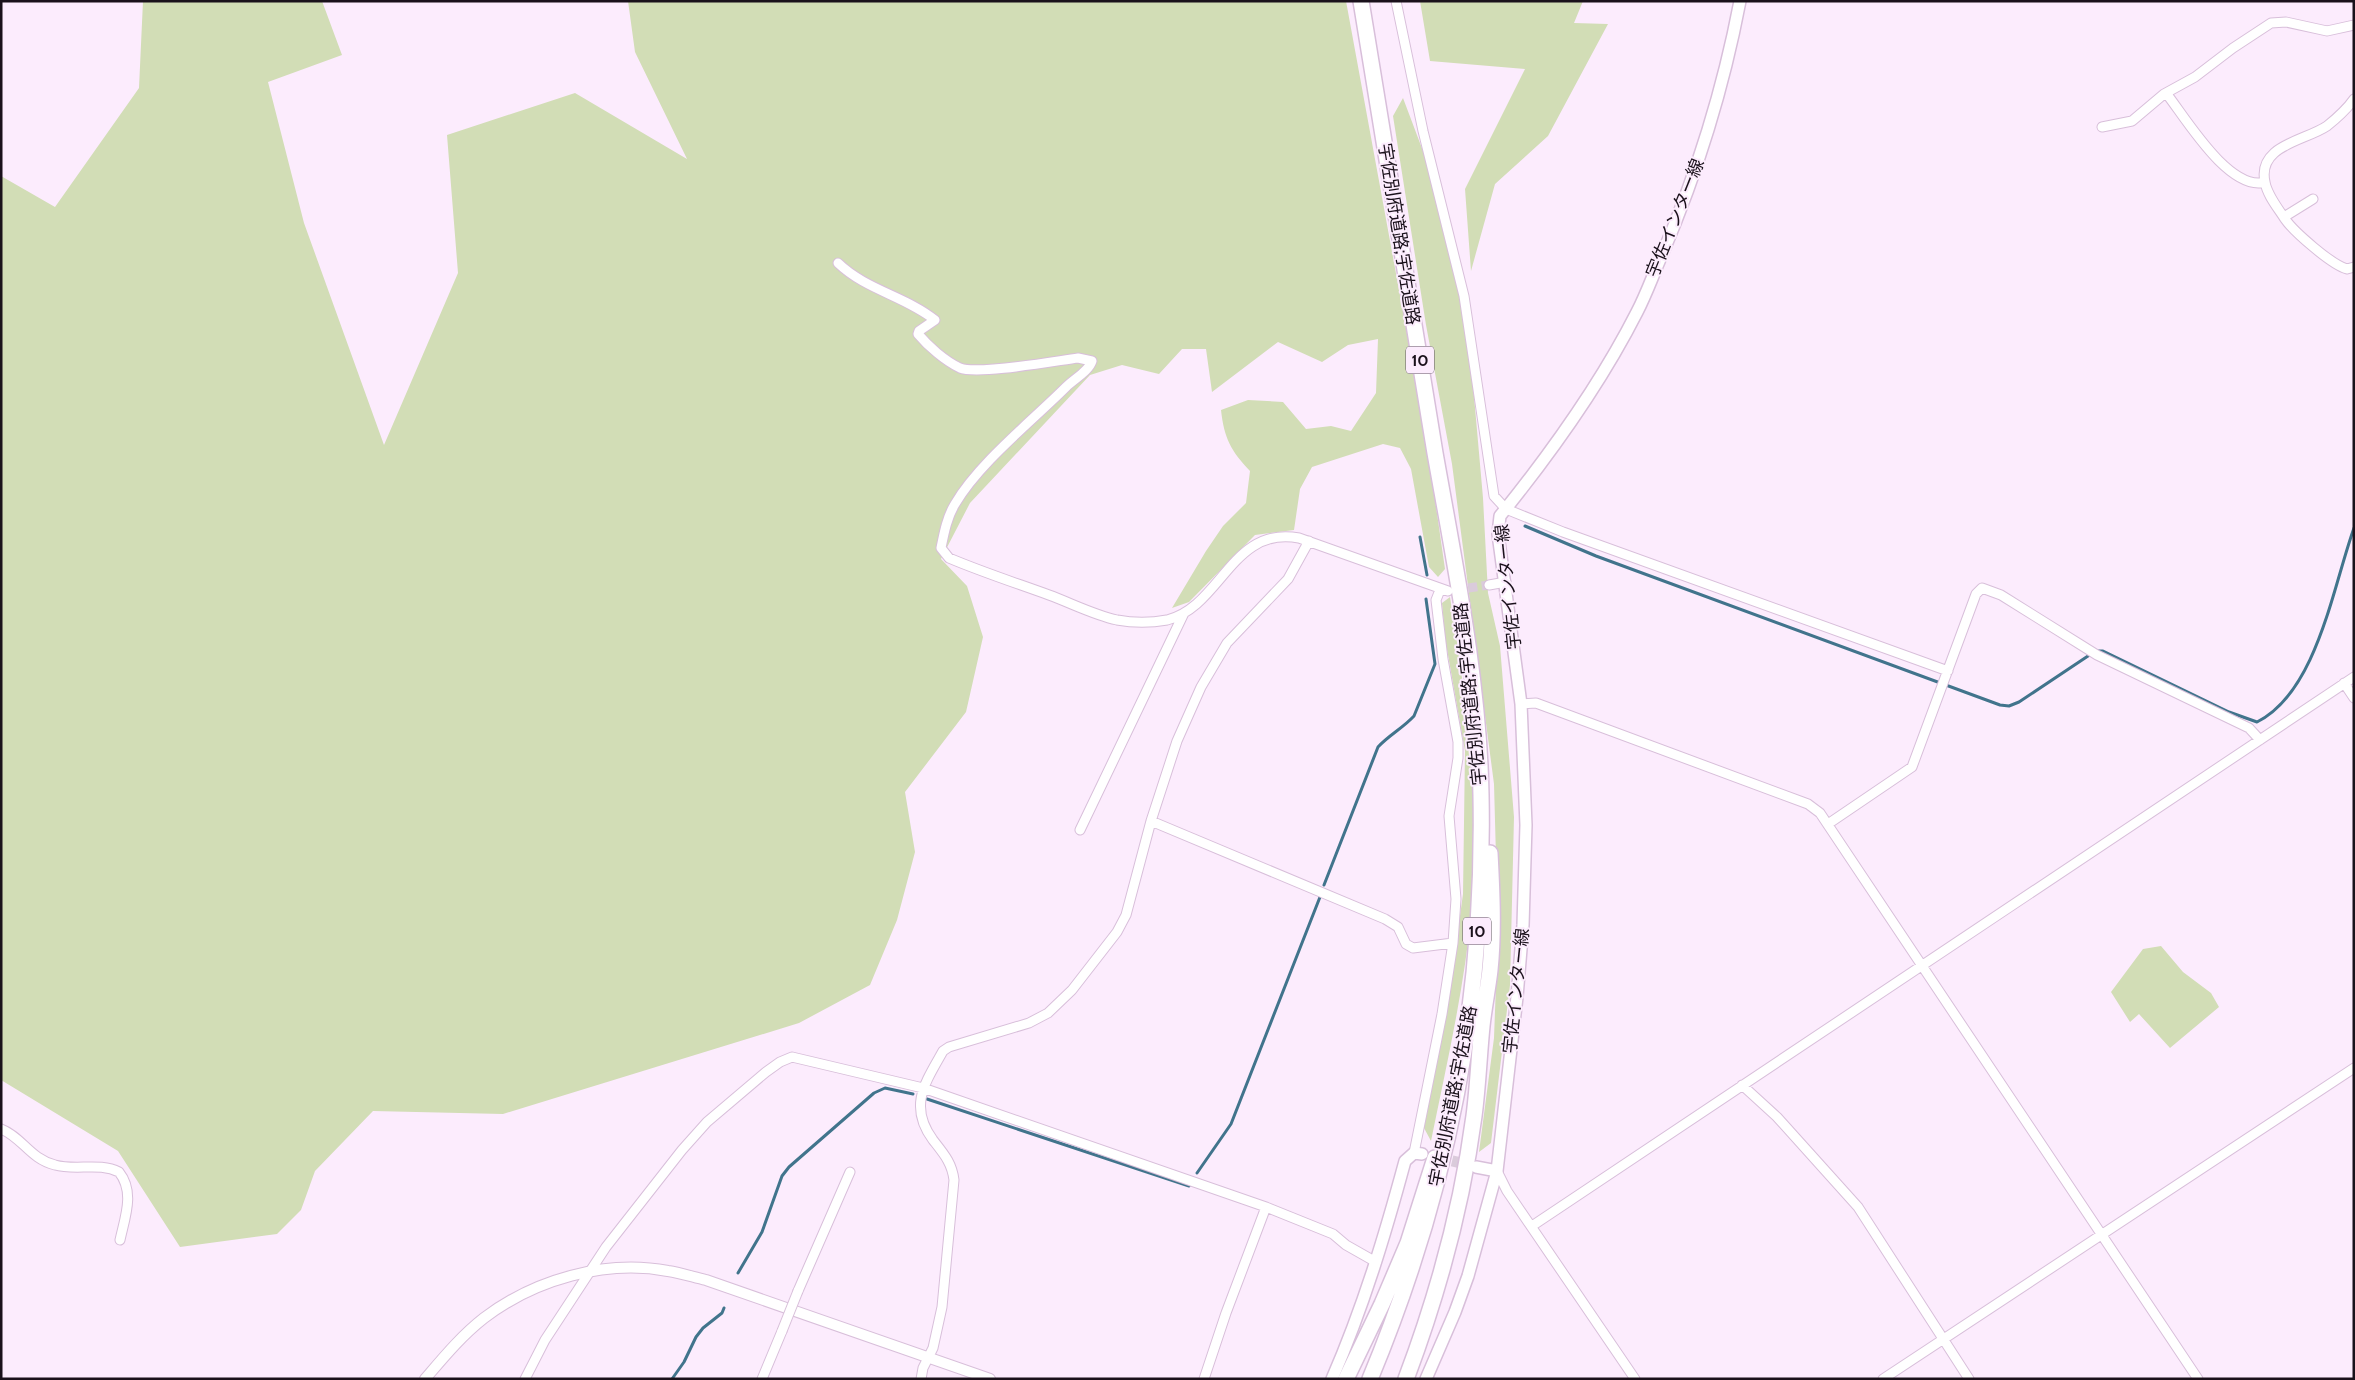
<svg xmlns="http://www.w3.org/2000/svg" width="2355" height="1380" viewBox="0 0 2355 1380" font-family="Cabin,'Noto Sans JP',sans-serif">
  <rect width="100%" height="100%" fill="#fcecfd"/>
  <path fill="#d2ddb6" d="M143 1H322L342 55 268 82 304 223 384 445 458 273 447 135 575 93 687 159 635 52 628 1H1346L1426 437 1445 569 1438 577 1429 567 1411 469 1400 448 1383 444 1312 467 1300 489 1294 530 1255 535 1189 602 1172 608 1206 551 1223 526 1246 503 1250 471C1231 451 1224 438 1221 410L1248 400 1283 402 1306 429 1331 426 1351 431 1376 393 1378 339 1348 345 1322 362 1278 342 1212 392 1206 349H1182L1159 374 1122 365 1090 375 970 503 941 559 967 586 983 637 966 712 905 792 915 852 897 920 870 985 799 1023 503 1114 373 1111 315 1171 301 1210 277 1234 180 1247 118 1151 1 1080V176L55 207 139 88Z
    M1420 1H1583L1574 23 1608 24 1548 136 1495 184 1471 271 1465 189 1525 69 1430 61Z
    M1403 98 1452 228 1473 385 1483 498 1488 593 1500 646 1514 817 1510 985 1491 1143 1479 1152 1494 1038 1498 931 1494 784 1452 464 1426 325 1393 116Z
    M1450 597C1466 699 1481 803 1472 906 1465 985 1447 1063 1431 1141L1424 1128 1446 1018 1463 894 1465 751 1445 638 1442 603Z
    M2161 946 2183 972 2211 993 2219 1007 2170 1048 2139 1014 2130 1022 2111 992 2143 949Z"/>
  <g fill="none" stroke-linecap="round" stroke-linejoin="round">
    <path stroke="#41748c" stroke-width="3" d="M1525 526 1596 556 2000 705 2009 706 2019 702 2091 654
      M1420 537 1427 575
      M2097 651H2103L2229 712 2257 722C2317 692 2333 586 2354 528
      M1324 885 1378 747C1389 735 1403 728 1414 716L1435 664 1426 599
      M927 1099 1189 1186
      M1197 1173 1231 1124 1320 897
      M738 1273 762 1232 782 1176 789 1167 874 1093 885 1088 913 1094
      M672 1379 684 1362 696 1337 703 1328 722 1313 724 1308"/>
    <path stroke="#dacbdb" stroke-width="9" stroke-dasharray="9 4.5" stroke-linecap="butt" d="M1455 590 1489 585"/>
    <path stroke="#dacbdb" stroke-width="11" stroke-dasharray="11 5.5" stroke-linecap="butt" d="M1436 1157 1474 1166"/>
    <defs>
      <path id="minor" d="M1396 1 1423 131 1464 296 1494 496 1506 509 1563 532 1948 671
        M2166 93C2185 117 2229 192 2265 182
        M2354 99C2347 109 2337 118 2327 126 2305 141 2257 145 2265 182 2267 195 2278 208 2285 219 2294 232 2332 265 2347 269L2354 267
        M2102 127 2132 121 2164 94 2195 77 2233 48 2271 23 2286 22 2327 31 2354 25
        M2284 217 2313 199
        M838 263C866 290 905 296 935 320L919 331 918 334C928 346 945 361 960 368 978 375 1055 361 1078 358L1092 361C1089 371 1074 379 1066 387 1032 421 979 463 955 504 947 517 944 533 941 548L949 558C982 572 1016 583 1049 595 1071 603 1094 615 1117 620 1133 623 1151 623 1167 620 1221 607 1232 525 1299 538L1448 591
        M1489 585 1506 582
        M2344 683 2354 698
        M1521 704 1536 703 1808 804 1820 813 2198 1379
        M1151 821 1385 919 1398 927 1406 944 1413 948 1453 943
        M1828 824 1912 767 1976 594 1982 588 2001 595 2097 655 2249 728 2260 740
        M1080 830 1184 613
        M1742 1085 1777 1117 1858 1207 1969 1379
        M1 1129C22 1137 30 1159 55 1165 76 1171 99 1162 119 1172 135 1192 125 1217 120 1240
        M1414 1153 1442 1014 1453 943 1456 899 1449 816 1458 758V742L1443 659 1436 600 1440 590
        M1497 1171 1507 1191 1635 1379
        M1532 1226 2354 677
        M798 1291 850 1172
        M525 1379 545 1340 606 1247 682 1150 707 1122 766 1072 780 1062 792 1057 923 1088 1266 1207 1333 1234 1346 1245 1376 1262
        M762 1379 782 1331
        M921 1379 923 1368 933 1348 942 1307 954 1180C952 1163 944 1154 933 1140 908 1106 925 1083 943 1051L949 1047 1029 1023 1048 1013 1072 990 1117 932 1126 915 1151 821 1177 741 1201 687 1227 643 1288 579 1309 541
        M1204 1379 1226 1313 1266 1207
        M1883 1379 2354 1068"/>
      <path id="tertiary" d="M425 1379C443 1358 461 1336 484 1318 534 1280 605 1259 668 1271 681 1273 693 1277 706 1280L990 1379"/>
      <path id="secondary" d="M1476 1167 1497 1171
        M1332 1379C1363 1308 1385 1235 1405 1161L1414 1153 1422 1154
        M1426 1379 1455 1312 1468 1276 1497 1171 1517 997 1523 925 1526 825 1521 704 1498 534 1500 516C1551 453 1600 385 1637 312 1646 295 1653 275 1661 257 1697 174 1723 90 1740 1"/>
      <path id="motorway" d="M1361 1C1386 152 1410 303 1435 453 1455 566 1479 680 1481 795 1485 1001 1449 1189 1370 1379
        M1346 1379 1382 1304 1408 1243 1435 1158
        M1406 1379C1438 1294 1462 1206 1474 1116 1478 1086 1479 1056 1482 1026 1484 1007 1488 988 1490 970 1494 931 1492 891 1490 853"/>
    </defs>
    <use href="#minor" stroke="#d8bfda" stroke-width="11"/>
    <use href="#tertiary" stroke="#d8bfda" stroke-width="12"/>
    <use href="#secondary" stroke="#d8bfda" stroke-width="14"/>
    <use href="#motorway" stroke="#d8bfda" stroke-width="18"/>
    <use href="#minor" stroke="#fff" stroke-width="9"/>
    <use href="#tertiary" stroke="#fff" stroke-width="10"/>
    <use href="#secondary" stroke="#fff" stroke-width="11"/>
    <use href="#motorway" stroke="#fff" stroke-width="15"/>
    <defs>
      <path id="minor-bridge" d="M782 1331 798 1291"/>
    </defs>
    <use href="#minor-bridge" stroke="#d8bfda" stroke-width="11" stroke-linecap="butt"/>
    <use href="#minor-bridge" stroke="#fff" stroke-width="9"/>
  </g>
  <g text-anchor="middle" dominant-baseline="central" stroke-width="4" stroke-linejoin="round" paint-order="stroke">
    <g fill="#fcecfd" stroke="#5e535f" stroke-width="1">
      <rect x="1406" y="346.5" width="28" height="27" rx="4"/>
      <rect x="1463" y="917.5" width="28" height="27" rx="4"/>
    </g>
    <g font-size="16" font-weight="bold" fill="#1a111b">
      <text x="1420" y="360">10</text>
      <text x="1477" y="931">10</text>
    </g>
    <g font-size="18" fill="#1a111b" stroke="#fcecfd">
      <text transform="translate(1675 218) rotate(-68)">宇佐インター線</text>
      <text transform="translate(1399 234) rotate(81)">宇佐別府道路;宇佐道路</text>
      <text transform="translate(1508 587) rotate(-96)">宇佐インター線</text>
      <text transform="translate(1470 694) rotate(-96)">宇佐別府道路;宇佐道路</text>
      <text transform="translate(1516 991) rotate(-84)">宇佐インター線</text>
      <text transform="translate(1453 1096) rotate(-79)">宇佐別府道路;宇佐道路</text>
    </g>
  </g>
  <rect width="2355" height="1380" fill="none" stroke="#1a111b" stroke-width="5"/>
</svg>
